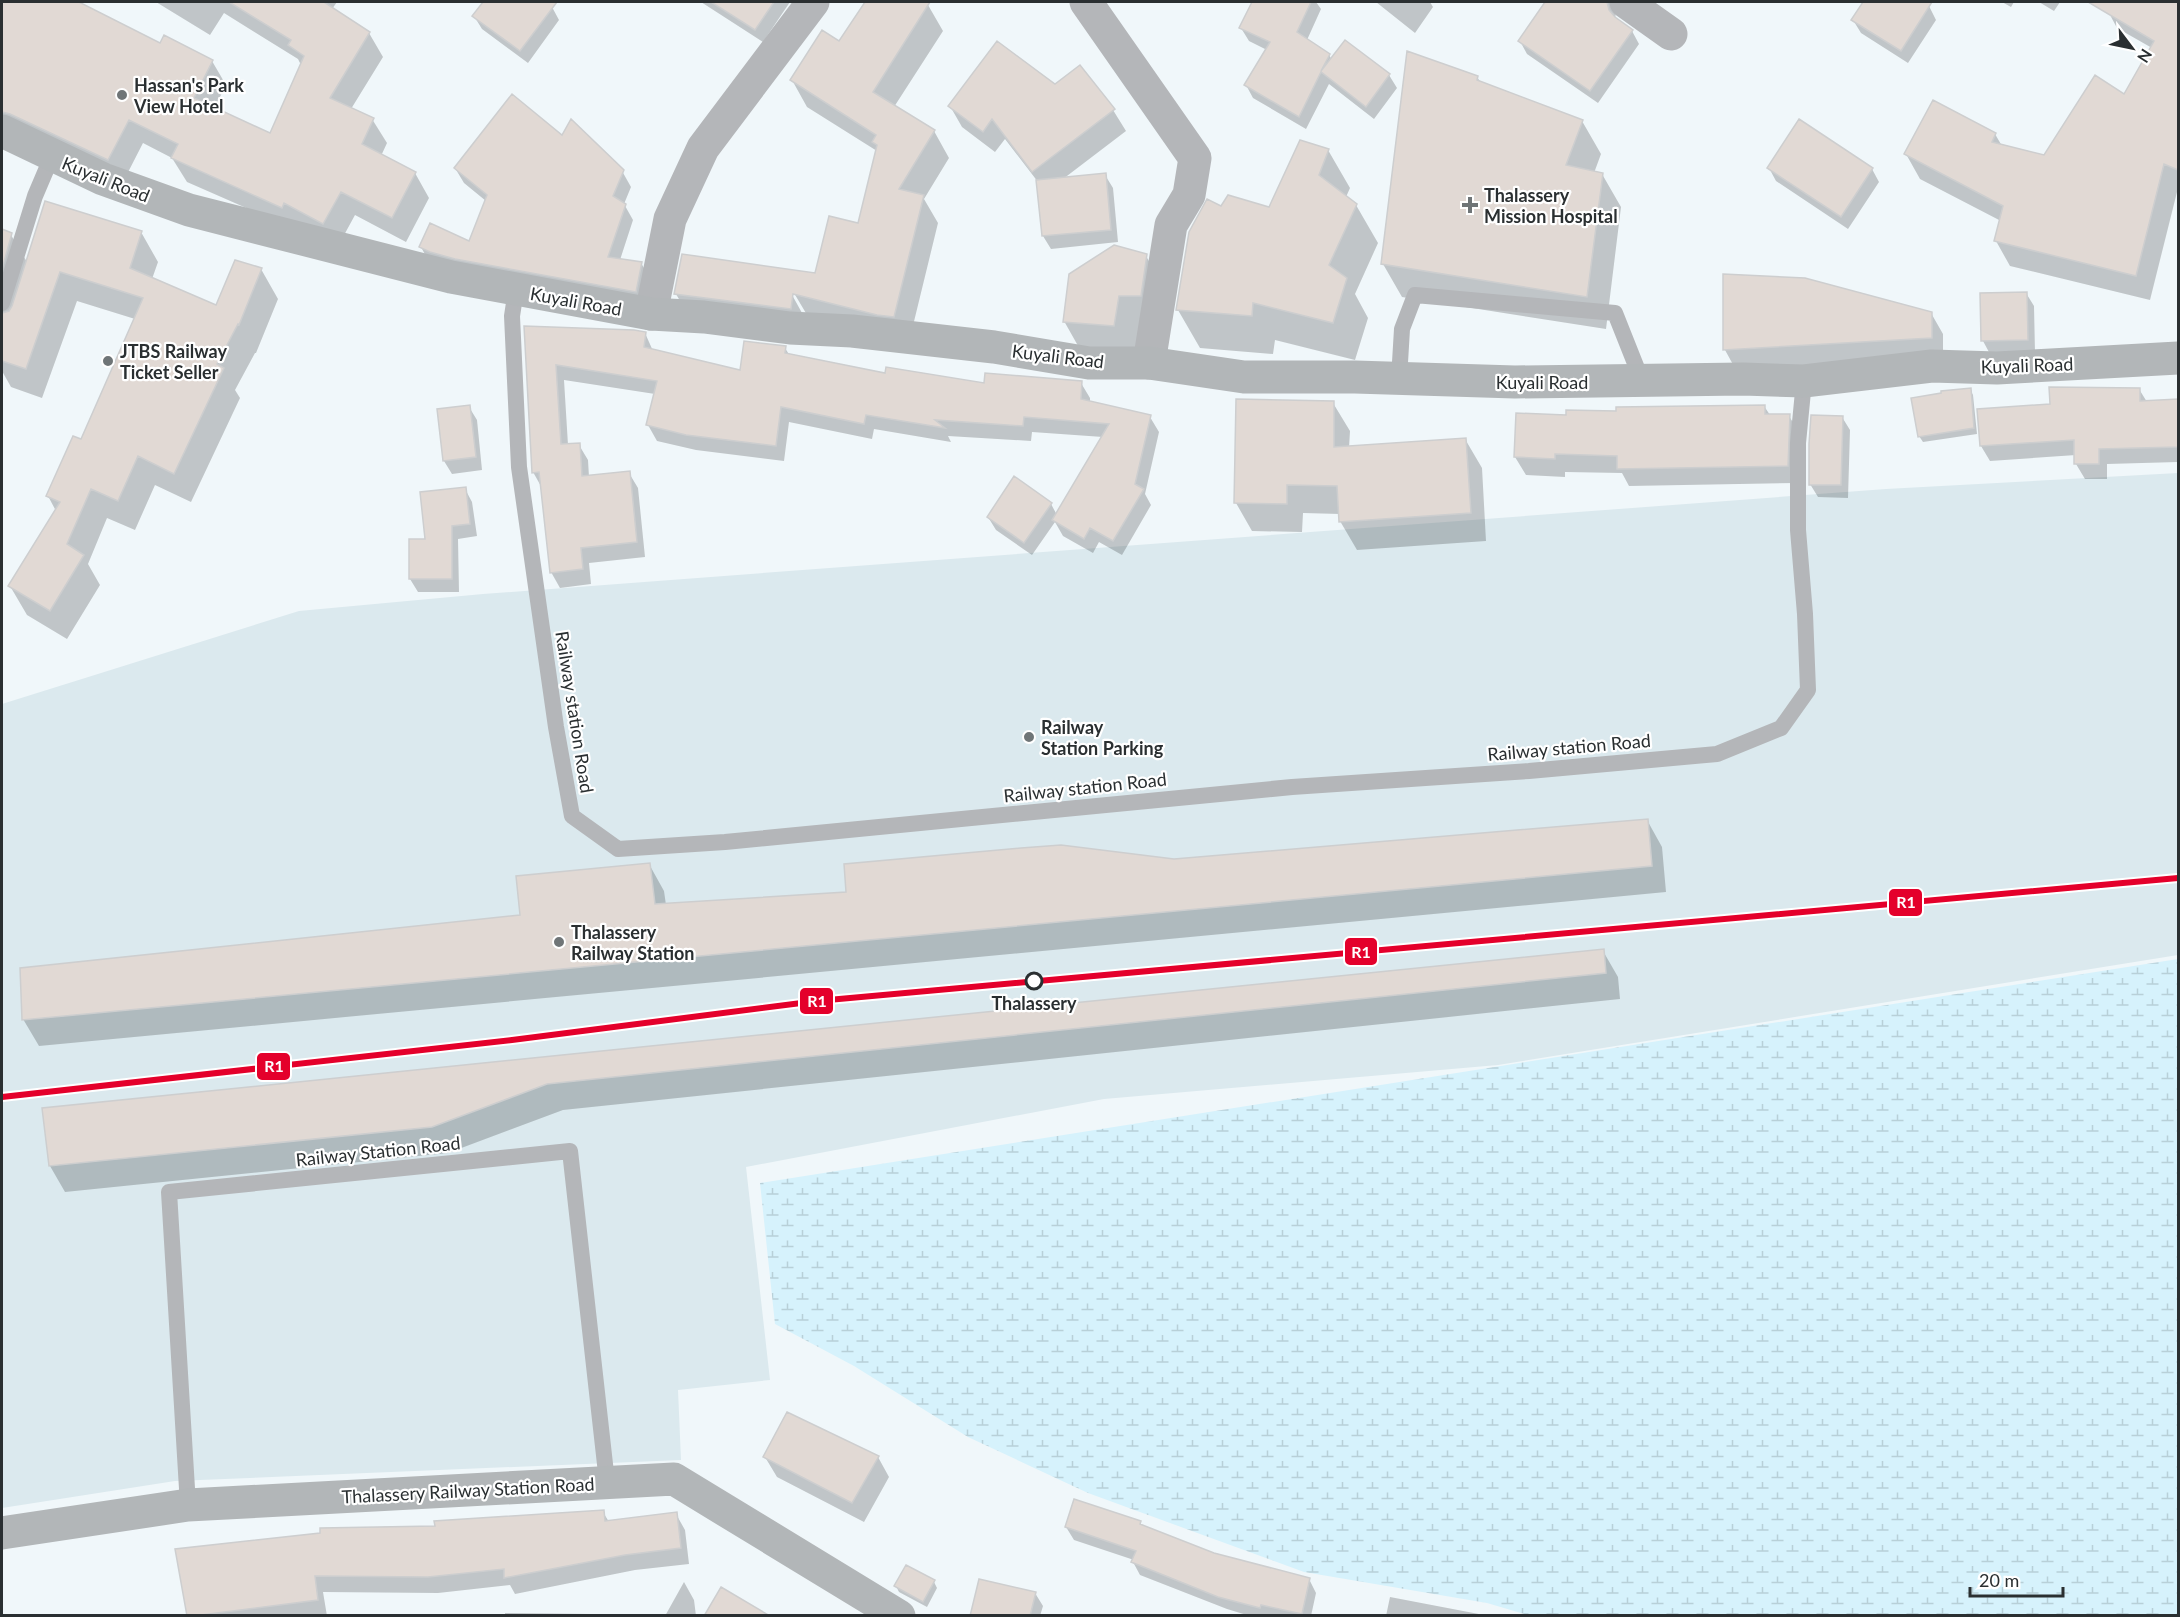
<svg xmlns="http://www.w3.org/2000/svg" width="2180" height="1617" viewBox="0 0 2180 1617" font-family="Lato,sans-serif">
  <defs>
    <pattern id="wetland-marsh" width="20" height="14" patternUnits="userSpaceOnUse" patternTransform="scale(1.5)"><rect width="20" height="14" fill="#d6f2fc"/><path d="M1 5h8M5 5V1M11 12h8M15 12V8" fill="none" stroke="#b8d0d8"/></pattern>
  </defs>
  <rect width="100%" height="100%" fill="#f0f7fa"/>
  <path fill="#dbe9ee" d="M2178 473V955L1498 1065 1104 1099 746 1167 770 1380 678 1390 681 1460 175 1481 2 1508V704L299 611 483 594 1886 489Z"/>
  <path fill="url(#wetland-marsh)" d="M2178 959V1615H1528L1487 1603 1304 1572 1088 1493 968 1437 854 1366 775 1324 760 1183Z"/>
  <path fill="#0003" d="M2 2H76L160 45 212 61 226 85 214 109 270 135 301 65 298 59 224 13 210 35 156 2H337L332 9 369 33 383 57 351 109 372 119 387 143 381 156 415 173 429 198 406 242 355 215 337 248 187 182 172 158 143 143 122 184 2 130Z
    M485 2H544L552 7 559 20 528 63 482 29 474 16Z
    M701 2H790L763 42Z
    M867 2H922L928 5 943 31 894 107 934 131 949 158 924 199 938 223 909 342 810 320 794 293H791L807 322 691 320 676 294 816 274 860 224 877 151 807 107 792 80 840 44Z
    M1253 2H1316L1321 9 1307 40 1329 55 1332 60 1389 75 1397 88 1374 119 1329 84 1306 129 1253 98 1246 85 1267 50 1249 41 1241 28Z
    M1376 2H1430L1433 7 1415 33Z
    M1547 2H1614L1617 6 1615 19 1632 31 1639 44 1598 103 1527 54 1520 41Z
    M1865 2H1921L1929 6 1936 20 1908 63 1861 33 1853 20Z
    M2002 2H2014L2011 7Z
    M2039 2H2060L2054 11Z
    M2116 2H2178V59L2177 62 2178 63V188L2150 300 2010 266 1996 241 2001 221 1920 179 1906 154 1995 134 2002 146 2045 157 2124 96 2152 48 2117 28 2109 13Z
    M1477 77 1481 83 1582 121 1601 154 1594 173 1602 174 1621 207 1606 329 1402 297 1383 264Z
    M1055 86 1113 110 1126 131 1063 179 1105 175 1113 188 1118 242 1051 249 1043 236 1038 182 1005 139 995 152 962 127 950 106Z
    M562 137 622 171 631 187 624 204 633 220 620 260 641 263 650 278 644 307 429 262 421 247 470 243 486 201 464 183 455 168Z
    M1328 150 1350 188 1346 197 1356 205 1378 243 1355 294 1368 318 1355 360 1275 340 1273 354 1200 348 1178 310 1222 208H1270Z
    M1769 168 1872 169 1879 182 1848 229 1776 181Z
    M2 231 11 235 27 262 141 232 158 262 152 279 217 307 261 269 278 299 256 353H255L235 390 240 398 191 502 155 485 135 530 107 518 88 564 100 585 67 639 27 615 10 586 56 511 48 496 82 441 135 319 77 301 42 398 11 387 2 371Z
    M1146 256 1168 294 1136 364 1086 360 1064 321Z
    M2026 293 2034 306 2035 353 1990 354 1983 341Z
    M1931 313 1943 334V358L1736 370 1725 350Z
    M525 328 645 333 653 351 741 372 785 348 790 356 886 375 986 385 1081 383 1090 398V403L1150 417 1159 432 1145 494 1151 505 1122 555 1099 542 1093 553 1063 536 1055 522 1032 555 996 530 988 517 1051 504 1057 515 1103 437 1032 432 1031 441 948 436 951 442 874 429 872 439 789 422 784 461 696 450 657 441 648 425 655 394 564 380 568 445H579L588 460 589 477 629 473 638 488 645 557 589 563 591 584 560 588 551 572 542 488 533 472Z
    M1970 389 1973 395 1977 434 1923 442 1919 436Z
    M2139 389 2147 402 2178 400V462L2107 464V479H2085L2076 464V455L1990 461 1981 446 2052 405Z
    M1333 403 1350 431 1349 448 1465 439 1482 468 1486 541 1357 550 1340 521V514L1303 513 1302 532 1252 531 1236 503Z
    M1764 406 1770 415 1789 416 1800 434 1797 483 1629 486 1622 473 1565 472V477L1526 475 1515 457 1568 417Z
    M469 407 477 420 482 470 452 474 444 461 439 410Z
    M1842 417 1850 430 1848 498 1818 497 1810 484Z
    M465 489 472 502 477 536 458 539 459 592H418L410 579 426 541Z
    M1647 820 1662 847 1666 892 39 1046 23 1019 522 916 649 864 664 891 666 905 848 893 1174 861Z
    M1603 951 1618 977 1620 999 563 1110 448 1153 65 1192 50 1166 44 1109Z
    M765 1457H878L889 1477 864 1522 777 1477Z
    M603 1512 609 1522 676 1514 685 1530 689 1564 635 1570 515 1594 510 1585 438 1593 323 1592 327 1616H188L436 1528Z
    M1140 1522 1142 1526 1213 1554 1309 1579 1316 1593 1311 1616H1250L1227 1609 1140 1575 1133 1562 1134 1560 1074 1540 1066 1527Z
    M684 1582 694 1600 696 1616H665Z
    M934 1582 937 1588 927 1607 899 1592 896 1586Z
    M1035 1593 1043 1606 1040 1616H972Z
    M1390 1597 1484 1615 1486 1616H1386Z
    M505 1613 592 1614 596 1616H505Z"/>
  <path fill="#e1d9d4" stroke="#cdcecf" stroke-width="1.5" d="M2 2H79L160 43 164 35 213 60 194 98 270 133 304 56 288 45 291 40 229 2H324L370 32 330 98 374 118 362 144 416 172 392 218 341 192 323 224 284 203 282 208 171 158 178 144 129 120 108 160 10 114 2 112Z
    M483 2H557L520 51 472 16Z
    M711 2H774L755 30Z
    M865 2H930L873 92 935 130 899 189 924 195 894 317 877 315 793 294 791 309 674 294 682 254 815 273 829 216 858 223 877 145 872 142 876 135 790 80 822 30 839 41Z
    M1252 2H1311L1297 32 1330 54 1321 71 1345 40 1390 74 1366 107 1321 72 1299 117 1244 85 1270 42 1239 28Z
    M1545 2H1607L1609 10 1615 17 1633 30 1590 91 1518 41Z
    M1863 2H1932L1901 51 1851 20Z
    M2088 2H2178V170L2164 164 2136 276 1994 241 2003 206 1904 154 1933 100 1996 133 1992 142 2044 155 2095 75 2124 94 2154 41Z
    M997 41 1055 84 1080 65 1115 109 1032 172 992 119 983 132 948 106Z
    M1407 51 1478 76 1477 80 1583 120 1566 165 1603 173 1587 297 1381 264Z
    M512 94 562 135 571 119 624 170 613 196 626 204 608 257 642 262 636 292 455 259 430 252 419 247 430 223 469 241 487 195 454 168Z
    M1799 119 1873 168 1841 217 1767 168Z
    M1300 140 1329 149 1319 175 1357 204 1329 265 1347 278 1333 323 1253 303 1252 316 1176 310 1189 232 1207 199 1221 206 1228 195 1269 207Z
    M1106 173 1111 230 1042 236 1036 180Z
    M45 201 142 231 130 268 216 305 235 260 262 268 239 325 238 324 217 364 224 368 174 474 138 456 118 501 91 489 67 544 84 555 50 611 8 586 60 502 46 496 73 436 81 439 143 298 60 272 26 369 2 361V313L9 311 12 306Z
    M2 229 12 233 2 269Z
    M1114 245 1147 254 1141 296H1119L1114 326 1063 322 1069 274Z
    M1723 274 1805 278 1932 312V338L1723 350Z
    M2027 292 2028 340 1981 341 1980 293Z
    M524 326 634 330 646 332 644 347 740 370 744 341 786 346 785 353 885 373 886 367 984 383 985 373 1082 381 1081 399 1151 415 1135 484 1144 489 1113 541 1090 528 1084 539 1052 520 1109 424 1024 417 1023 426 935 420 945 428 866 415 864 424 781 407 776 446 686 435 646 425 657 381 556 365 561 444 580 443 582 476 630 471 637 542 581 548 583 569 550 573 539 472 532 473Z
    M2049 387 2140 388V401L2178 399V447L2099 449V464H2074V440L1980 446 1977 409 2050 404Z
    M1971 388 1974 428 1918 437 1911 398 1941 393V391Z
    M1236 399 1334 401V447L1466 438 1471 513 1339 522 1337 486 1287 485V504L1234 503Z
    M470 405 476 457 443 461 437 409Z
    M1765 405V414H1790L1788 466 1617 469V456L1555 454V459L1514 457 1516 413 1566 415V410L1616 411V407Z
    M1811 415 1843 416 1841 485H1809V444Z
    M1014 476 1052 503 1024 543 987 517Z
    M466 487 470 524 452 526V579H409V539H425L420 492Z
    M1648 819 1652 866 22 1020 20 968 520 915 516 876 650 863 655 904 846 892 844 864 1021 848 1061 845 1174 859Z
    M1604 949 1606 973 547 1084 432 1127 49 1166 42 1108Z
    M787 1412 879 1456 852 1503 763 1457Z
    M1074 1499 1141 1521 1140 1524 1214 1553 1310 1578 1302 1614 1261 1605 1260 1608 1218 1597 1131 1562 1136 1551 1065 1527Z
    M604 1510 605 1521 677 1512 681 1548 625 1555 504 1578V1569L428 1577 315 1576 318 1600 193 1616H187L175 1549 320 1533V1528L435 1526 434 1521Z
    M906 1565 935 1580 923 1602 894 1586Z
    M979 1579 1036 1592 1030 1616H970Z
    M721 1587 770 1616H704Z"/>
  <g fill="none" stroke-linecap="round" stroke-linejoin="round">
    <path stroke="#b4b6b9" stroke-width="16" d="M516 290 512 316 519 467 556 727 572 816 618 849 725 842 1292 787 1529 771 1717 754 1781 728 1808 690 1805 614 1798 530V443L1804 381
      M2 303 35 196 52 156
      M1399 379 1402 329 1415 295 1615 313 1642 381
      M188 1505 169 1192 570 1151 607 1482"/>
    <path stroke="#b4b6b9" stroke-width="33" d="M1086 2 1195 158 1189 195 1171 225 1149 363
      M1626 2 1671 34
      M651 314 670 219 703 148 813 2"/>
    <path stroke="#b2b6b8" stroke-width="33" d="M2 131 103 179 189 210 451 277 651 314 704 317 790 328 852 331 994 347 1089 363H1149L1244 377H1355L1515 382 1743 379 1804 381 1932 366 1997 368 2178 358
      M2 1533 188 1505 674 1479 899 1616"/>
    <defs>
      <path id="rail-1" d="M2 1097 512 1040 817 1001 2178 878"/>
    </defs>
    <use href="#rail-1" stroke="#fff" stroke-width="10"/>
    <use href="#rail-1" stroke="#e4002b" stroke-width="6"/>
  </g>
  <g fill="#6f7577" stroke="#fff" stroke-width="2">
    <circle cx="122" cy="95" r="6"/>
    <path d="M1467 196h6v6h6v6h-6v6h-6v-6h-6v-6h6z"/>
    <circle cx="108" cy="361" r="6"/>
    <circle cx="1029" cy="737" r="6"/>
    <circle cx="559" cy="942" r="6"/>
  </g>
  <circle fill="#fff" stroke="#2a2f31" stroke-width="3" cx="1034" cy="981" r="8"/>
  <g text-anchor="middle" dominant-baseline="central" stroke-width="4.5" stroke-linejoin="round" paint-order="stroke">
    <g font-size="18" font-weight="bold" fill="#2a2f31" stroke="#fff" text-anchor="start">
      <text x="134" y="85">Hassan's Park<tspan x="134" dy="21">View Hotel</tspan></text>
      <text x="1484" y="195">Thalassery<tspan x="1484" dy="21">Mission Hospital</tspan></text>
      <text x="120" y="351">JTBS Railway<tspan x="120" dy="21">Ticket Seller</tspan></text>
      <text x="1041" y="727">Railway<tspan x="1041" dy="21">Station Parking</tspan></text>
      <text x="571" y="932">Thalassery<tspan x="571" dy="21">Railway Station</tspan></text>
    </g>
    <g font-size="18" fill="#2a2f31" stroke="#fff">
      <text transform="translate(106 179) rotate(22)">Kuyali Road</text>
      <text transform="translate(576 301) rotate(10)">Kuyali Road</text>
      <text transform="translate(1058 356) rotate(7)">Kuyali Road</text>
      <text transform="translate(2027 365) rotate(-2)">Kuyali Road</text>
      <text x="1542" y="382">Kuyali Road</text>
      <text transform="translate(575 712) rotate(81)">Railway station Road</text>
      <text transform="translate(1569 747) rotate(-5)">Railway station Road</text>
      <text transform="translate(1085 787) rotate(-6)">Railway station Road</text>
      <text transform="translate(378 1151) rotate(-6)">Railway Station Road</text>
      <text transform="translate(468 1490) rotate(-3)">Thalassery Railway Station Road</text>
    </g>
    <g font-size="18" font-weight="bold" fill="#2a2f31" stroke="#fff">
      <text x="1034" y="1003">Thalassery</text>
    </g>
  </g>
  <g stroke="#fff" stroke-width="2">
    <rect x="1888" y="888" width="35" height="29" rx="6" fill="#e4002b"/>
    <rect x="1344" y="937" width="34" height="29" rx="6" fill="#e4002b"/>
    <rect x="799" y="987" width="35" height="28" rx="6" fill="#e4002b"/>
    <rect x="256" y="1052" width="35" height="29" rx="6" fill="#e4002b"/>
  </g>
  <g font-size="16" text-anchor="middle" font-weight="bold" fill="#fff">
    <text x="1906" y="908">R1</text>
    <text x="1361" y="958">R1</text>
    <text x="817" y="1007">R1</text>
    <text x="274" y="1072">R1</text>
  </g>
  <rect width="2180" height="1617" fill="none" stroke="#2a2f31" stroke-width="6"/>
  <g transform="translate(2132 48) rotate(122)" stroke="#ffffff" stroke-width="4.5" paint-order="stroke">
  <path d="M0-4.5L10 22L0 15L-10 22Z" fill="#2a2f31"/>
  <text y="-9" font-size="16" font-weight="bold" text-anchor="middle" fill="#2a2f31">N</text>
  </g>
  <path d="M1970 1587v9h93v-9" fill="none" stroke="#2a2f31" stroke-width="3"/>
  <text x="1979" y="1587" font-size="18" fill="#2a2f31" stroke="#ffffff" stroke-width="4.5" paint-order="stroke">20 m</text>
</svg>
